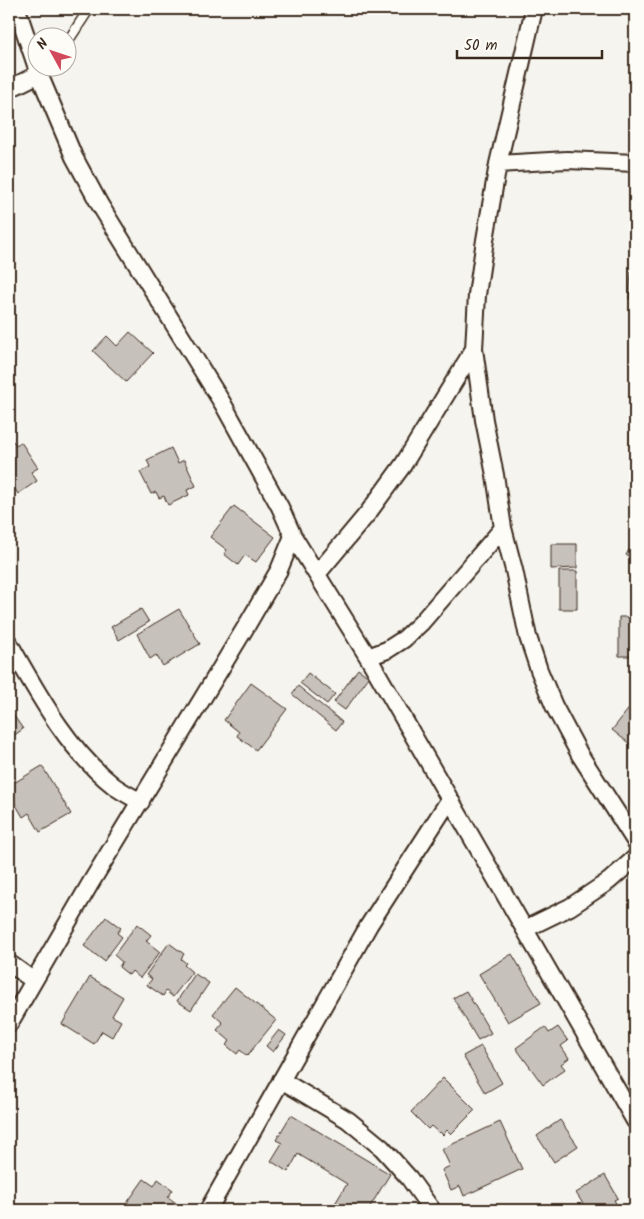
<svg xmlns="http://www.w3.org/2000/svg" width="644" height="1219" viewBox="0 0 644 1219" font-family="Kalam,sans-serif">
  <rect width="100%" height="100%" fill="#f5f4ee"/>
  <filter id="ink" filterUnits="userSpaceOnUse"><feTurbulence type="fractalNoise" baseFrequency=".02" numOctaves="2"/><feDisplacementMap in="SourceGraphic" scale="10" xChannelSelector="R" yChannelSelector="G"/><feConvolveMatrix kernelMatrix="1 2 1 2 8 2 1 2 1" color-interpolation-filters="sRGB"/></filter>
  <g filter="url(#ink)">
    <path fill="#c7c1bb" stroke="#3b2a1e" d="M631 272H635V299H629Z
      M130 332 153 353 126 382 93 351 107 336 117 346Z
      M630 422H635V462H631Z
      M13 441 16 445 21 442 38 468 31 472 37 481 18 494 12 484 9 486V443Z
      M171 448 178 463 184 460 196 486 187 490 189 495 168 505 164 496 159 498 156 492 151 494 140 472 150 467 147 460Z
      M234 506 275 537 256 562 245 555 238 565 224 554 227 550 210 537Z
      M635 540V560L626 555Z
      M551 544H577V568L551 569Z
      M559 571H577V609H559Z
      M141 609 149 622 119 640 111 627Z
      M179 609 200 644 163 666 156 655 150 659 137 634Z
      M619 617H635V656H619Z
      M358 669 369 677 345 710 334 702Z
      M308 673 335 694 327 704 300 683Z
      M251 683 287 709 256 750 237 736 239 732 224 720Z
      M298 686 342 722 336 730 292 694Z
      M635 701V748L612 730Z
      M9 709 23 729 9 739Z
      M42 766 71 814 40 832 29 813 23 817 9 793V786Z
      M106 917 121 928 117 933 122 937 104 961 84 946Z
      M137 924 151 935 146 941 160 952 140 978 132 971 129 975 119 967 122 962 114 955Z
      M169 943 184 954 181 959 186 963 184 965 192 972 173 997 166 991 163 996 147 985 152 979 146 975Z
      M512 954 541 1003 508 1022 479 974Z
      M195 974 209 983 191 1010 177 1001Z
      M90 977 123 997 112 1016 121 1021 112 1037 102 1031 94 1044 62 1024Z
      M235 987 276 1020 247 1056 240 1050 237 1054 226 1045 230 1041 217 1030 223 1023 213 1014Z
      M466 991 491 1033 478 1040 453 998Z
      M545 1027 549 1033 558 1027 568 1041 561 1046 569 1058 561 1064 565 1069 543 1085 516 1048Z
      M279 1030 286 1035 273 1052 266 1046Z
      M481 1046 502 1083 485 1093 463 1056Z
      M443 1078 475 1110 451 1134 447 1130 443 1135 440 1132 439 1133 431 1126 428 1129 411 1112Z
      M291 1115 390 1174 368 1210H331L347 1184 298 1154 288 1172 271 1161 282 1143 276 1140Z
      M560 1120 578 1146 554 1162 537 1136Z
      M500 1122 522 1169 464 1196 460 1186 451 1190 442 1170 450 1166 442 1149Z
      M605 1175 618 1198 614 1200 620 1210H587L576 1193Z
      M144 1179 154 1186 158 1179 173 1190 168 1197 176 1203 171 1210H132L134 1208 127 1203Z"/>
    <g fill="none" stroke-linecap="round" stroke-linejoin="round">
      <defs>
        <path id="service" d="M68 41 89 9"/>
        <path id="minor" d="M534 9 498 164 485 240 477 295 474 349 484 420 495 475 503 528 514 570 528 637 539 670 554 706 580 755 635 841
          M9 89 39 74
          M498 164 567 160 635 163
          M293 536 368 657 635 1121
          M317 574 368 513 403 465 474 349
          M9 643C38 694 67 749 114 786 122 792 132 797 141 802
          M368 657 387 650 404 639 421 623 503 528
          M525 929 570 907 609 881 635 858
          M9 963 34 981
          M9 1024 90 884 247 625 279 570 293 536 280 507 223 404 100 205 74 157 39 74 17 9
          M281 1080 348 1120 382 1148 409 1178 432 1210
          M208 1210 369 925 450 799"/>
      </defs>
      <use href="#service" stroke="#3b2a1e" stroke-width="12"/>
      <use href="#minor" stroke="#3b2a1e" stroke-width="20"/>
      <use href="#service" stroke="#fdfcf7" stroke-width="9"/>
      <use href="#minor" stroke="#fdfcf7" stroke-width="16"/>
    </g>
  </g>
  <rect width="644" height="1219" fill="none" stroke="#fdfcf7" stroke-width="30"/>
  <rect x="15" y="15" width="614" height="1189" fill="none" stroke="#3b2a1e" stroke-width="2" filter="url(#ink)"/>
  <g transform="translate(52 52) rotate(310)"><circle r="24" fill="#fdfcf7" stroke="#afa8a0"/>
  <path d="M0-4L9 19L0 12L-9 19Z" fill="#d1495b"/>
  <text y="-8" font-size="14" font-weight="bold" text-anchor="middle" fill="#3b2a1e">N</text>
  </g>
  <path d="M457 50v8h145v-8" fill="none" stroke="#3b2a1e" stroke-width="2.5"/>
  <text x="464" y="50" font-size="15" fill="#3b2a1e" stroke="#fdfcf7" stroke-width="4" paint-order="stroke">50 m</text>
</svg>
